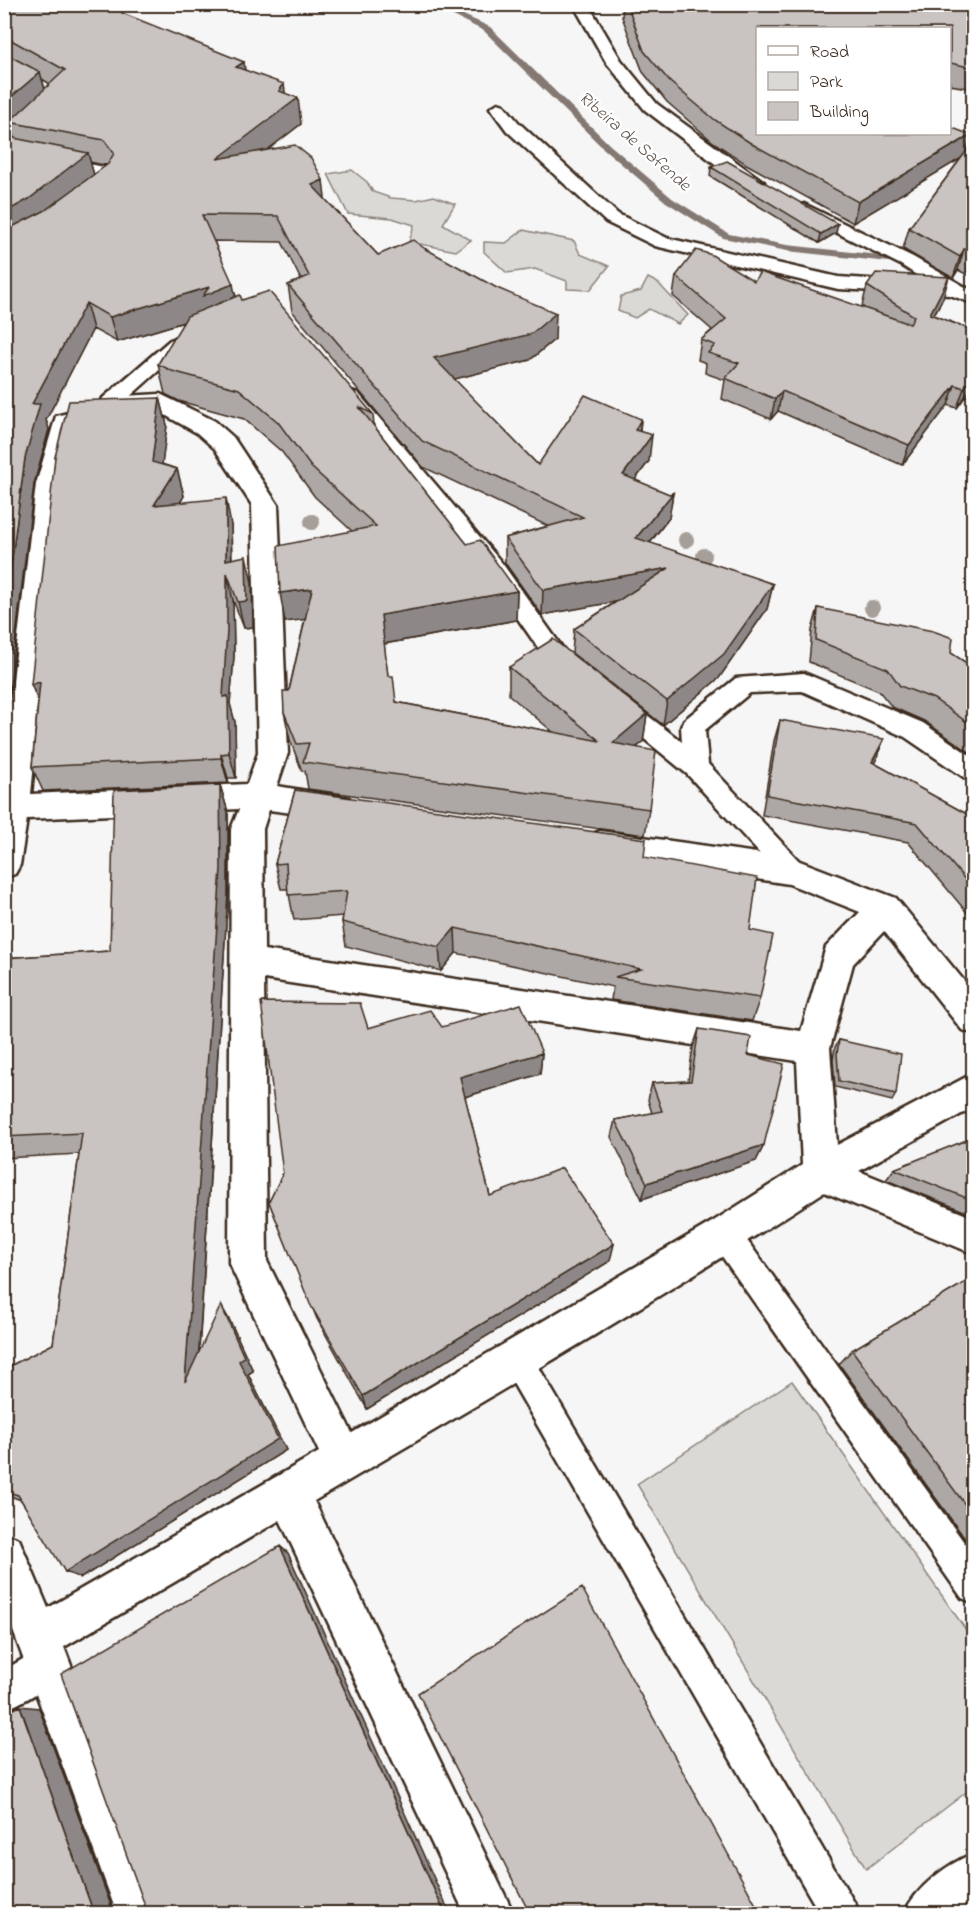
<svg xmlns="http://www.w3.org/2000/svg" width="978" height="1918" viewBox="0 0 978 1918" font-family="'Indie Flower',sans-serif">
  <rect width="100%" height="100%" fill="#f7f6f6"/>
  <filter id="ink" filterUnits="userSpaceOnUse"><feTurbulence type="fractalNoise" baseFrequency=".0167" numOctaves="2"/><feDisplacementMap in="SourceGraphic" scale="12" xChannelSelector="R" yChannelSelector="G"/><feConvolveMatrix kernelMatrix="1 2 1 2 8 2 1 2 1" color-interpolation-filters="sRGB"/></filter>
  <g filter="url(#ink)">
    <path fill="#dbd9d6" stroke="#8b827a" stroke-width="1.5" d="M352 170 367 182 373 192 391 198 416 200 434 196 455 204 443 224 471 240 456 251 409 242 414 225 392 218 348 214 328 174Z
      M523 230 574 241 580 254 609 266 590 290 567 289V281L535 269 507 273 484 252V242L506 243Z
      M648 278 658 283 688 315 678 324 649 309 635 318 618 311 621 296 641 291Z
      M792 1381 973 1640V1787L866 1869 637 1484Z"/>
    <g fill="none" stroke-linecap="round" stroke-linejoin="round">
      <path fill="#847972" fill-rule="evenodd" d="M429 4H439L490 27 610 145 672 198 729 234 787 245 907 258 912 261 907 264 787 251 723 238 666 202 604 149 484 31Z"/>
      <defs>
        <path id="service" d="M573 4H588L621 60 657 104 764 182 761 186H749L727 173 645 110 606 62Z
          M498 103 504 105 519 123 618 214 667 238 838 277 929 283 901 265 798 213 795 209 804 204 913 257 974 292V304L950 295 838 289 655 246 606 222 507 131 490 108Z
          M4 148 110 168 118 178C113 191 99 202 86 199L83 195 99 182 98 176 4 158Z
          M192 332 199 334 202 338 199 342 184 348 117 408H103L100 403 103 398 170 340Z
          M351 391 358 393 502 563 564 650 584 669 580 675 572 678 564 675 548 662 486 573 344 401 341 397 344 393Z
          M804 673 923 723 974 758V780L965 778 905 737 802 691 750 693 705 730 708 764 801 863 805 871 801 879 792 882 783 879 687 774 609 710 605 704 609 698 617 695 625 698 682 742 681 727 684 720 736 678Z
          M725 1220 736 1225 974 1556V1603L962 1598 714 1245 710 1235 714 1225Z
          M517 1344 528 1349 861 1914H820L506 1371 501 1360 506 1349Z
          M47 1645 60 1650 65 1663C56 1685 26 1701 4 1710V1670Z"/>
        <path id="minor" d="M160 394 215 421 233 437 278 505 288 753 277 786 349 798 353 807 349 816 338 819 269 810 263 829 264 950 801 1031 826 947 860 912 789 884 589 853 584 844 589 835 600 831 792 858 896 898 974 993V1034L962 1030 884 931 853 964 830 1048 837 1145 974 1073V1107L859 1171 974 1218V1254L824 1192C658 1300 484 1401 314 1501L514 1914H465L280 1520 64 1647 165 1914H117L4 1606V1533L19 1539 48 1608 319 1452 229 1263 231 829 239 809 27 819 20 865 15 874 4 878V757L36 484 56 416 68 413 77 415 80 421 76 427 62 484 31 794 247 784 258 753 252 505 215 449 197 433 156 410 107 409 104 403 107 397ZM264 979 797 1061 802 1165 712 1222 352 1433 267 1261Z
          M974 1853V1907L966 1914H904C916 1887 947 1864 974 1853Z"/>
      </defs>
      <use href="#service" stroke="#3b2a1e" stroke-width="5"/>
      <use href="#minor" stroke="#3b2a1e" stroke-width="5"/>
      <use href="#service" fill="#fff" fill-rule="evenodd"/>
      <use href="#minor" fill="#fff" fill-rule="evenodd"/>
    </g>
    <g fill="#a69e98">
      <circle cx="312" cy="522" r="8"/>
      <circle cx="686" cy="540" r="8"/>
      <circle cx="704" cy="556" r="8"/>
      <circle cx="872" cy="608" r="8"/>
    </g>
    <path fill="#ada8a6" stroke="#3b2a1e" stroke-width="1.5" fill-rule="evenodd" d="M4 4 122 13 245 70 285 93 301 124 267 150 325 199 378 255 426 250V249L555 339 530 360 454 379 538 465 641 419 640 431 649 461 635 480 669 494 673 493 669 518 650 543 773 584 767 609 719 678 663 725 572 653 574 629 617 601 542 615 505 563V538L548 526 423 467 292 311 288 285 301 280 282 242 214 241 236 296 242 300 373 414 374 426 467 544 517 591 516 620 384 644 388 676 396 702 553 732 509 695V667L647 714 643 742 636 748 649 809 645 835 308 789 305 771H302L290 740 284 712 305 619 285 622 352 531 315 497 282 452 244 419 179 401 165 394 158 364 184 322 117 342 93 329 46 420 49 429 34 484 6 720H4V136L14 138 11 129 4 136ZM42 79 50 84 45 89ZM90 162 99 164 107 165 94 175Z
      M312 4H346L319 11Z
      M623 4H974V89L950 85V28H758V134L971 135 966 152 974 141V278L958 270 953 278 903 249 909 228 961 158 853 223 748 165 712 141 667 102 643 72 622 17Z
      M711 167 836 233 819 243 710 176Z
      M676 276 754 281 864 308 862 306 867 286 943 298 934 315 974 331V384L957 408 948 405 902 465 778 411 771 419 722 399 725 380 705 373 706 363 698 360 701 340 712 330 673 296Z
      M160 398 167 425 162 464 177 469 184 496 180 503 231 525 232 559 252 582 253 627 244 628 233 600 234 656 230 704 235 722 236 778H228V783L43 791 32 767 38 701 31 684Z
      M818 608 951 653 974 668V755L924 721 892 707 879 691 809 662 812 630Z
      M780 720 876 760 874 763 974 818V921L908 842 762 815 774 741Z
      M220 785 228 812V893L199 1352 230 1321 253 1371 248 1374 286 1450 81 1578 21 1500 4 1494V1369L53 1344 79 1154 4 1158V958L110 951Z
      M295 790 644 857 750 930 760 998 752 1021 611 1000 613 987 456 953 441 971 346 946 342 922 343 916 294 920 288 889H281L275 864Z
      M442 1027 542 1053 540 1074 465 1097 490 1196 610 1261 367 1409 317 1319 269 1202 283 1173 368 1028Z
      M699 1029 748 1055 764 1145 756 1161 642 1199 611 1137 615 1120 652 1113 648 1100 652 1083 688 1081 693 1047Z
      M839 1040 896 1094 892 1101 835 1087 833 1060 835 1047Z
      M974 1137V1215L886 1180 894 1169Z
      M974 1277V1551L839 1364 852 1350Z"/>
    <path fill="#8d8887" stroke="#3b2a1e" stroke-width="1.5" d="M318 4H346L319 11Z
      M244 62 247 88 236 67Z
      M40 72 47 97 9 122 11 129 4 136V103Z
      M284 84 287 106 298 98 301 124 222 185 217 159Z
      M971 135 965 156 853 223 858 202Z
      M88 153 95 179 4 244V213Z
      M323 180 326 206 312 185Z
      M838 224 836 233 819 243 821 234Z
      M964 249 958 270 953 278 960 257Z
      M949 277 943 298 923 334 930 314Z
      M233 284 238 310 207 315 117 342 110 317 209 287Z
      M86 303 93 329 46 420 49 429 34 484 6 720H4V619L32 404Z
      M556 313 555 339 530 360 435 384 434 358Z
      M974 374V384L957 408 964 388Z
      M955 385 948 405 902 465 909 445Z
      M782 391 778 411 771 419 775 399Z
      M160 398 167 425 159 489 152 462Z
      M641 419 638 445 635 430Z
      M652 435 649 461 620 500 623 475Z
      M177 469 184 496 162 532 154 505Z
      M673 493 669 518 633 563 636 538Z
      M226 498 231 525 232 586 226 560Z
      M246 556 252 582 253 627 244 628 238 602Z
      M669 568 665 593 542 615 543 590Z
      M227 573 233 600 234 656 230 704 235 722 236 778 229 753 223 697Z
      M773 584 767 609 719 678 663 725 667 701Z
      M312 589 316 618 285 622 280 593Z
      M517 591 516 620 383 644 381 615Z
      M40 682 42 710 31 684Z
      M647 714 643 742 609 770 613 743Z
      M884 739 876 760 864 782 872 762Z
      M221 754 228 778V783L221 758Z
      M220 785 228 812V893L196 1395 185 1382Z
      M455 928 456 953 441 971 439 947Z
      M542 1053 540 1074 461 1098 460 1077Z
      M764 1145 756 1161 642 1199 647 1183Z
      M614 1244 610 1261 367 1409 363 1396Z
      M221 1305 230 1321 253 1371 248 1374 286 1450 81 1578 65 1572 239 1361Z
      M280 1546 288 1553 450 1914H445Z
      M20 1706 39 1708 114 1914H94Z"/>
    <path fill="#c9c3c1" stroke="#3b2a1e" stroke-width="1.5" d="M4 4 18 5 24 4H120L122 13 244 62 236 67 284 84 279 91 298 98 217 159 295 145 311 158 323 180 312 185 378 255 413 240 428 251 426 249 497 288 556 313 531 334 434 358 538 465 585 395 641 419 635 430 652 435 623 475 669 494 673 493 636 538 773 584 724 654 667 701 574 629 669 568 543 590 505 538 583 517 422 441 288 285 309 276 278 216 202 215 233 284 203 296 209 287 110 317 86 303 32 404H40L25 458 4 619V231L44 211 108 164 114 153 104 140 9 122 65 70 4 36Z
      M627 4H974V68L950 63V28H758V134H950V127L971 135 858 202 752 144 715 120 670 82 644 51Z
      M4 53 40 72 4 103Z
      M4 136 88 153 29 199 4 213Z
      M974 141V253L964 249 960 257 909 228Z
      M727 161 838 224 821 234 711 167Z
      M696 250 712 255 754 281 760 272 910 324 914 316 867 286 876 273 949 277 930 314 974 331V374L964 388 955 385 909 445 782 391 775 399 725 378 739 363 708 353 715 345 701 340 726 319 676 276Z
      M269 291 373 414 359 407 467 544 480 540 517 591 381 615 388 676H393L396 702 600 741 509 667 553 639 647 714 613 743 656 751 649 809 303 762 309 743 297 744 284 712 283 691H289L312 589 280 593 278 546 376 526 311 467 278 422 239 389 172 371 158 364 187 316 240 295 242 300Z
      M160 398 152 462 177 469 154 505 226 498V560L246 556 247 601 238 602 227 573V630L223 697 228 696 229 753 221 754V758L32 767 40 682 31 684 55 457 69 401Z
      M818 608 933 631 953 638 951 653 974 668V727L934 699 900 686 888 669 816 640Z
      M780 720 884 739 872 762 974 818V890L917 823 767 795Z
      M220 785 221 868 185 1382 221 1305 244 1357 239 1361 278 1439 65 1572 18 1495 4 1491V1369L53 1344 82 1133 4 1137V958L110 951 114 790Z
      M295 790 646 839 644 857 757 878 750 930 773 935 760 998 615 977 641 969 455 928 439 947 342 922 347 891 288 895 286 863 275 864Z
      M261 1002 360 1003 368 1028 430 1010 442 1027 521 1004 542 1053 460 1077 490 1196 562 1168 614 1244 363 1396 310 1304 269 1202 283 1173Z
      M699 1029 751 1037 748 1055 784 1064 764 1145 647 1183 615 1120 662 1111 652 1083 691 1081Z
      M839 1040 901 1054 896 1094 839 1081 837 1054Z
      M974 1137V1201L894 1169Z
      M974 1277V1517L852 1350Z
      M280 1546 445 1914H148L61 1674Z
      M582 1588 761 1914H530L418 1693Z
      M20 1706 94 1914H4V1714Z"/>
  </g>
  <g text-anchor="middle" dominant-baseline="central" stroke-width="4.5" stroke-linejoin="round" paint-order="stroke">
    <g font-size="18" font-style="italic" fill="#65584f" stroke="#fff">
      <text transform="translate(634 142) rotate(41)">Ribeira de Safende</text>
    </g>
  </g>
  <rect width="978" height="1918" fill="none" stroke="#fff" stroke-width="24"/>
  <rect x="12" y="12" width="954" height="1894" fill="none" stroke="#3b2a1e" stroke-width="2" filter="url(#ink)"/>
  <rect x="756" y="27" width="195" height="108" fill="#ffffff" stroke="#b1aaa5" stroke-width="1.5"/>
  <rect x="768" y="46" width="30" height="9" fill="#ffffff" stroke="#b1aaa5" stroke-width="1.5"/>
  <text x="810" y="57" font-size="18" fill="#3b2a1e">Road</text>
  <rect x="768" y="72" width="30" height="18" fill="#dbd9d6" stroke="#b1aaa5" stroke-width="1.5"/>
  <text x="810" y="87" font-size="18" fill="#3b2a1e">Park</text>
  <rect x="768" y="102" width="30" height="18" fill="#c9c3c1" stroke="#b1aaa5" stroke-width="1.5"/>
  <text x="810" y="117" font-size="18" fill="#3b2a1e">Building</text>
</svg>
